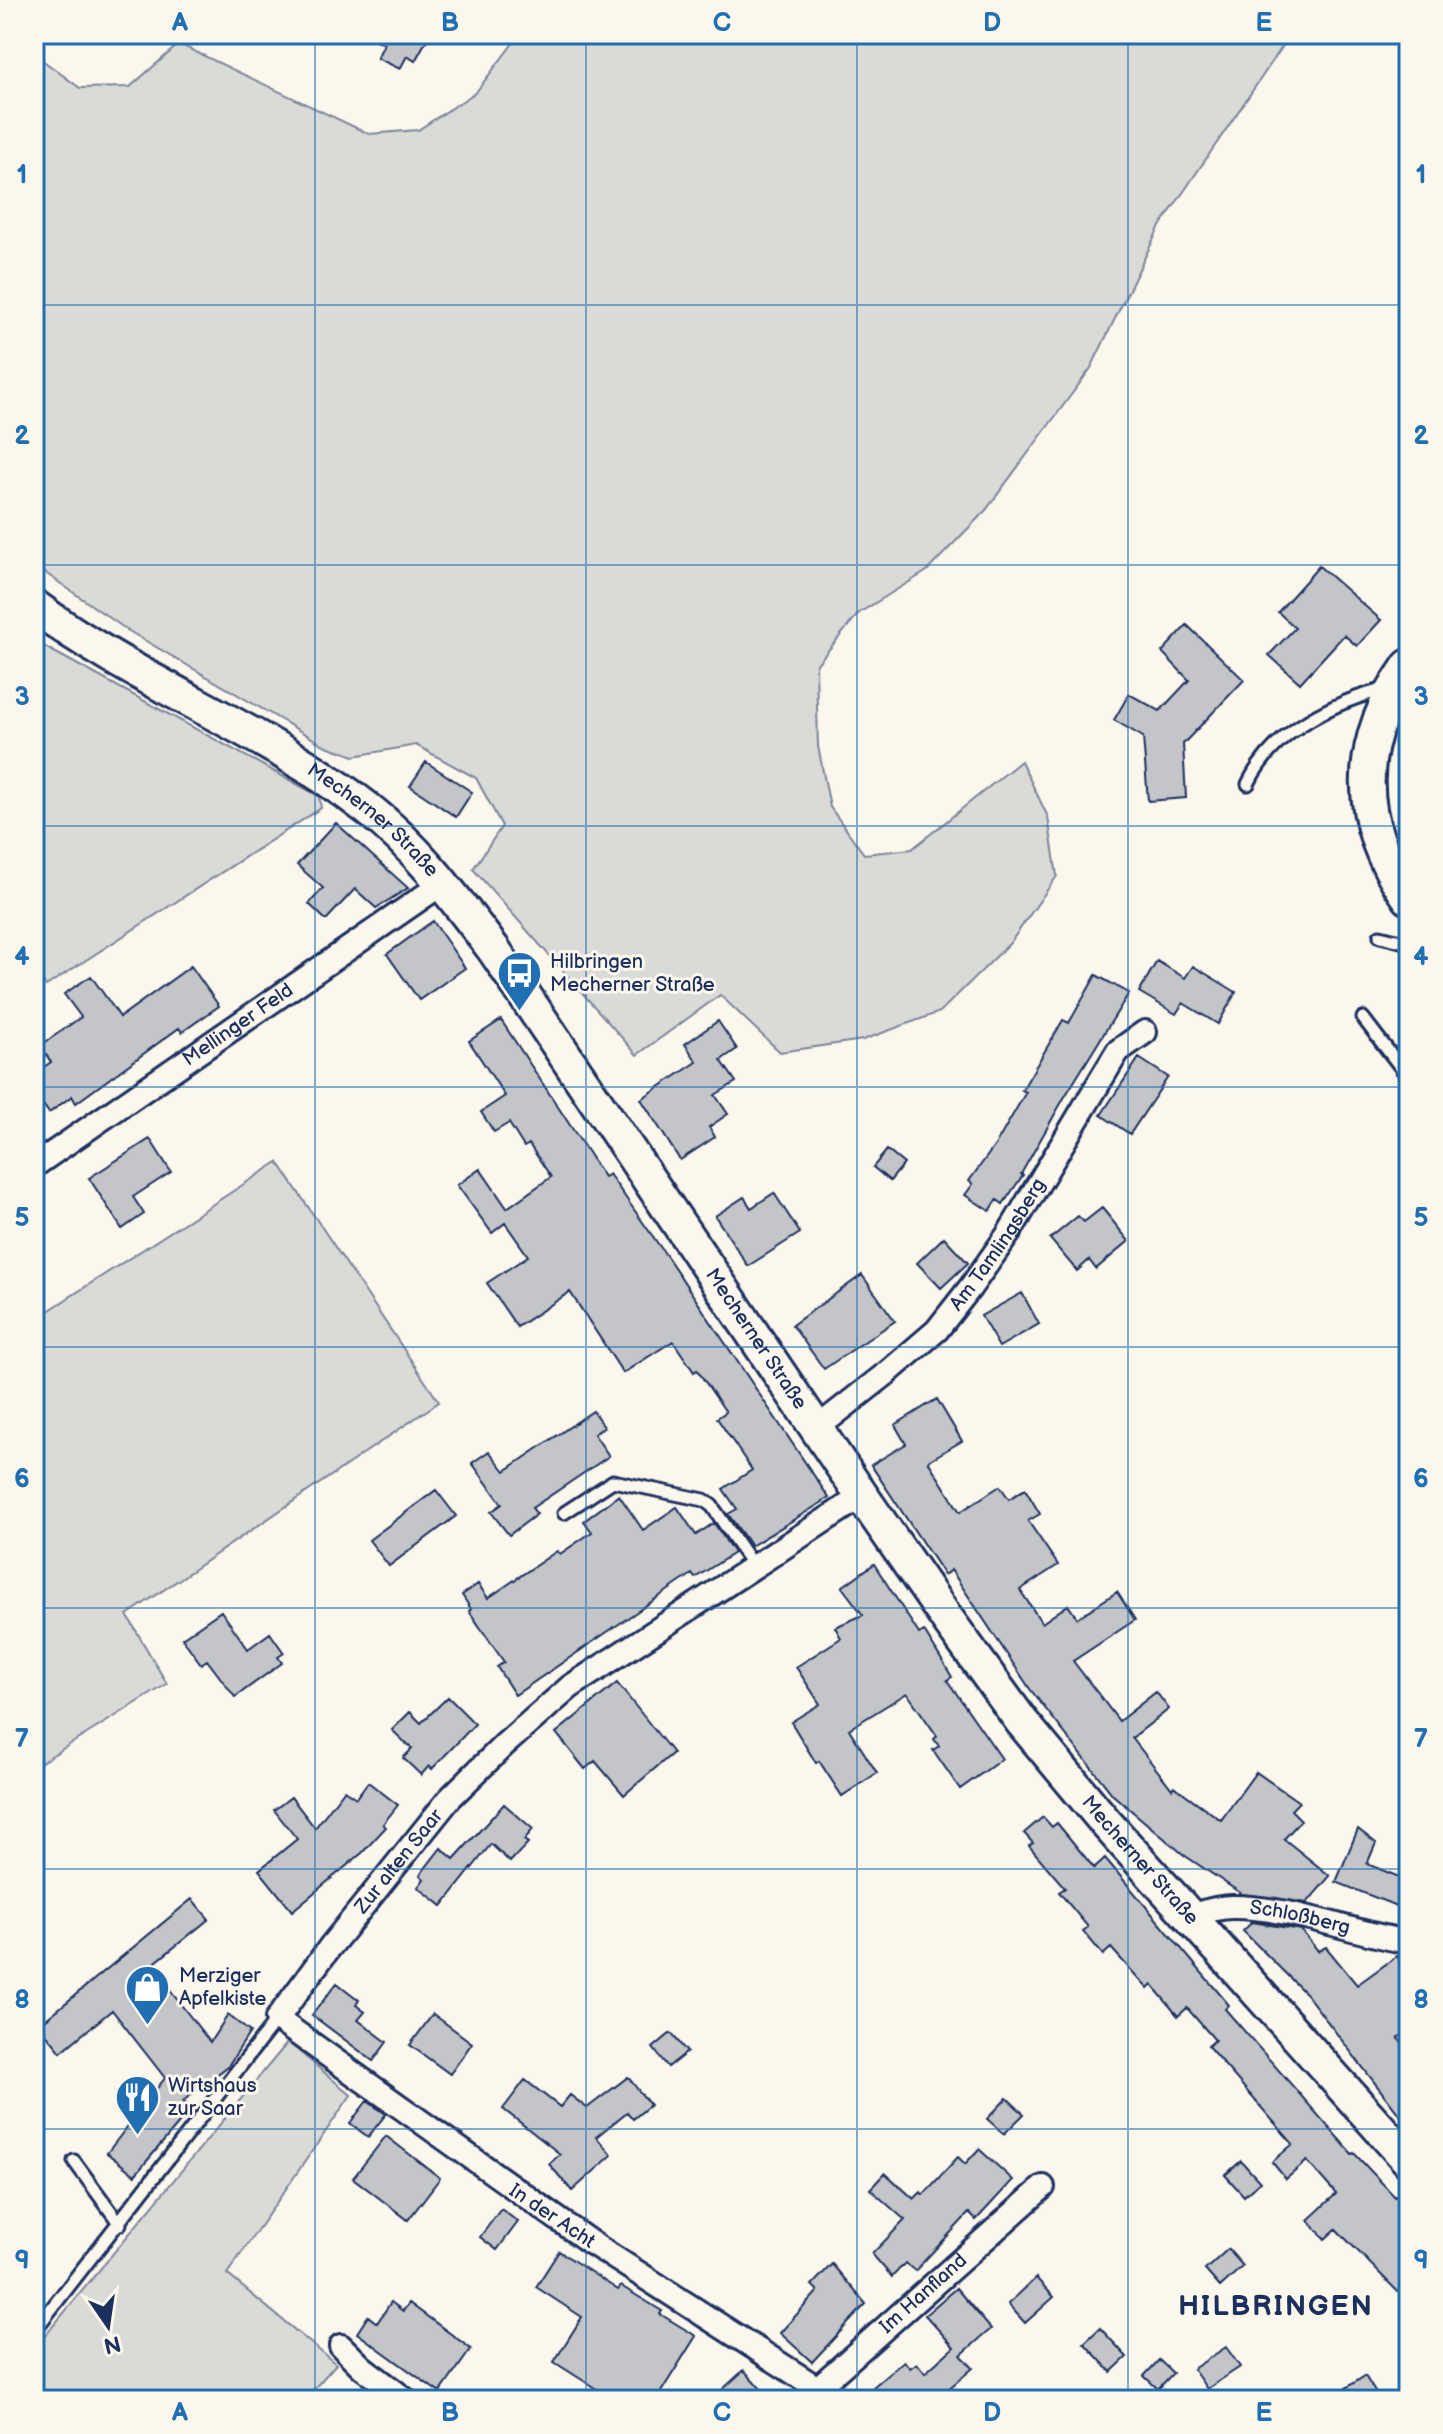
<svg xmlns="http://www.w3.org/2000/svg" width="1443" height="2434" viewBox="0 0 1443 2434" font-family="'Balsamiq Sans',sans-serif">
  <rect width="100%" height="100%" fill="#fbf7ec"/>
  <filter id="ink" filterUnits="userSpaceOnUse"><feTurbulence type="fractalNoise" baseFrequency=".0125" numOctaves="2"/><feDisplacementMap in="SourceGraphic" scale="16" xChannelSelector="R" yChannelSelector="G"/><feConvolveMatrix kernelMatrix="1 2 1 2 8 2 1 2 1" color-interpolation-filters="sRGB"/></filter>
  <g filter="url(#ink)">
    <path fill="#dadad7" stroke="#7a849a" stroke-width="2" d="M520 34H1291L1159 228 1091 368 986 510 927 571 859 613 816 665 818 746 830 807 864 854 912 849 1021 761 1048 817 1057 876 1010 943 940 1012 863 1040 780 1052 720 995 637 1055 473 869 502 826 476 778 416 745 354 756 324 745 127 630 34 565V54L80 88 130 87 179 44 369 134 418 130 476 92Z
      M34 641 319 796 321 808 46 986 34 972Z
      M278 1162 439 1402 127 1615 167 1684 40 1763 34 1810V1315L48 1311Z
      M288 2042 351 2095 227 2274 336 2364 304 2400H34V2349Z"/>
    <path fill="#c3c5c9" stroke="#1b2f5e" stroke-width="2" d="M364 34H430L415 61 407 56 400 69 377 58 384 44Z
      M1319 566 1381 620 1357 646 1344 635 1300 683 1269 655 1295 628 1278 612Z
      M1187 625 1244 680 1183 744 1186 798 1148 801 1143 737 1114 720 1129 694 1160 711 1189 680 1162 652Z
      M426 762 472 792 456 817 410 786Z
      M336 823 408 888 376 908 355 889 326 920 309 904 323 888 297 865Z
      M433 921 465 968 419 1000 387 954Z
      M1157 961 1185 978 1193 966 1236 992 1218 1024 1183 1003 1176 1014 1139 992Z
      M191 966 219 1006 182 1032 179 1028 76 1103 72 1096 49 1113 34 1092V1074L51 1062 40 1046 81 1017 64 994 91 976 120 1017Z
      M1096 975 1129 993 1064 1098 1021 1174 1023 1175 1003 1204 997 1200 990 1211 965 1195 973 1184 969 1181 996 1144 1026 1092 1022 1090 1063 1020 1069 1023Z
      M501 1020 604 1177 609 1174 668 1258 829 1498 751 1546 728 1514 737 1509 723 1489 752 1470 717 1418 726 1412 697 1370 694 1372 673 1341 623 1373 570 1292 517 1327 487 1283 528 1256 505 1223 492 1233 457 1185 480 1169 507 1208 551 1177 529 1144 524 1147 509 1123 494 1132 481 1112 505 1096 469 1041Z
      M718 1021 737 1049 721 1060 736 1082 715 1095 728 1114 709 1127 715 1137 680 1160 641 1099 697 1062 685 1044Z
      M1139 1058 1168 1077 1130 1134 1101 1115Z
      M150 1139 171 1172 133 1197 144 1214 122 1229 89 1178Z
      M887 1150 904 1164 890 1181 873 1167Z
      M774 1193 800 1233 748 1266 715 1216 744 1197 751 1208Z
      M1102 1208 1129 1241 1096 1269 1089 1260 1077 1271 1050 1239 1078 1216 1084 1222Z
      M944 1237 968 1263 941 1288 917 1263Z
      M862 1275 895 1321 824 1369 792 1325Z
      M1022 1293 1039 1324 999 1347 981 1316Z
      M937 1399 962 1441 928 1461 960 1512 1000 1486 1009 1499 1025 1489 1040 1514 1028 1521 1058 1565 1020 1590 1042 1623 1068 1605 1077 1618 1117 1592 1135 1620 1073 1661 1119 1721 1156 1692 1169 1709 1132 1738 1172 1789 1174 1786 1221 1820 1256 1772 1299 1802 1291 1810 1301 1820 1284 1839 1330 1876 1307 1903 1242 1894 1184 1855 1113 1795 1030 1689 951 1570 944 1575 871 1465 906 1444 895 1425Z
      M593 1411 604 1427 594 1434 609 1456 532 1508 537 1514 509 1535 491 1512 502 1504 472 1463 489 1451 505 1471Z
      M436 1490 456 1516 389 1566 369 1540Z
      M619 1495 643 1530 677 1507 696 1535 714 1523 734 1553 695 1578 692 1574 515 1695 497 1667 504 1662 469 1611 471 1609 462 1595 478 1584 488 1598 557 1551 560 1554 592 1532 584 1521Z
      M874 1564 919 1634 924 1631 952 1677 947 1680 1002 1759 960 1789 933 1750 939 1746 934 1739 937 1736 907 1693 849 1729 877 1773 842 1796 819 1761 816 1763 791 1722 820 1704 796 1667 841 1638 835 1627 863 1615 842 1587Z
      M221 1611 248 1649 270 1633 284 1653 278 1657 282 1663 235 1697 207 1660 201 1664 182 1638Z
      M617 1683 673 1753 624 1795 595 1761 585 1769 556 1733Z
      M448 1697 475 1724 432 1769 429 1766 421 1775 403 1758 412 1749 392 1730 410 1712 421 1723Z
      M368 1782 398 1805 383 1824 386 1827 362 1853 292 1911 259 1870 297 1839 274 1810 291 1797 315 1828 344 1790 356 1798Z
      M504 1804 533 1829 524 1840 528 1843 510 1862 491 1844 442 1906 418 1887 424 1879 420 1875 441 1848 454 1859Z
      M1043 1817 1052 1827 1057 1823 1094 1868 1105 1858 1229 2005 1225 2009 1352 2154 1354 2153 1395 2197 1399 2194 1409 2205V2303L1336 2229 1325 2239 1308 2220 1336 2194 1307 2161 1286 2179 1272 2162 1293 2144 1208 2046 1215 2040 1187 2008 1178 2016 1152 1985 1148 1989 1111 1948 1103 1955 1083 1931 1088 1927 1059 1892 1065 1888 1029 1846 1033 1843 1024 1833Z
      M1358 1829 1376 1843 1367 1864 1409 1881V1911L1336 1882Z
      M192 1899 209 1919 151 1966 210 2042 228 2015 250 2032 228 2066 183 2101 191 2109 135 2175 107 2153 165 2078 112 2010 61 2052 39 2025Z
      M1252 1922 1301 1930 1318 1951 1326 1947 1357 1985 1397 1956 1399 1959 1409 1956V2030L1398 2038 1409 2052V2127L1306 1994 1243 1931Z
      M337 1983 359 2000 356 2005 365 2012 358 2020 387 2042 373 2061 312 2015Z
      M433 2014 472 2043 450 2074 410 2045Z
      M671 2033 687 2052 668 2067 653 2048Z
      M628 2077 650 2105 633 2119 627 2112 596 2137 612 2155 572 2191 549 2164 560 2154 503 2109 525 2080 560 2107 570 2095 587 2108Z
      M1007 2098 1024 2114 1004 2134 987 2119Z
      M367 2101 386 2114 368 2137 350 2123Z
      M386 2136 440 2178 408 2220 353 2178Z
      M979 2149 1013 2180 976 2220 969 2213 915 2271 905 2263 892 2277 872 2254 905 2220 870 2189 885 2173 914 2199 921 2192 923 2195 958 2157 965 2164Z
      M1241 2161 1260 2182 1244 2196 1225 2175Z
      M501 2209 518 2222 497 2250 480 2237Z
      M1228 2249 1243 2266 1220 2287 1205 2270Z
      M559 2251 618 2290 621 2286 662 2311 660 2314 696 2336 656 2400H614L554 2362 582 2317 536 2287Z
      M832 2264 866 2304 812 2362 780 2333 818 2291 812 2285Z
      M1036 2278 1054 2297 1025 2323 1008 2304Z
      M956 2288 991 2329 961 2355 973 2368 946 2391 953 2400H884L873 2387 904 2361 910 2368 917 2363 925 2373 954 2347 925 2315Z
      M391 2302 403 2311 409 2303 471 2349 440 2393 357 2333 368 2316 377 2323Z
      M1100 2328 1127 2357 1111 2372 1084 2343Z
      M1226 2347 1240 2367 1207 2389 1193 2369Z
      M1159 2360 1173 2373 1158 2389 1144 2376Z
      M744 2370 771 2400H711Z
      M1365 2376 1380 2400H1327Z"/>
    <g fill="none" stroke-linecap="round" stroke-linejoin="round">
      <defs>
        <path id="lane" d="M1248 784C1274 730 1335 701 1390 688
          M1380 936 1409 943
          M1363 1018 1409 1078
          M564 1513 613 1481 704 1500 712 1506 754 1567
          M74 2161 120 2224
          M34 2331 277 2019"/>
        <g id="street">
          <path id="s1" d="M34 1166 443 883"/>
          <path id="s2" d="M817 1428 887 1373 937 1330 970 1288 1009 1233 1118 1051 1145 1032"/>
          <path id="s3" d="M1190 1916C1203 1912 1217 1907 1232 1907 1291 1907 1350 1932 1409 1942"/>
          <path d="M341 2346 362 2367 406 2400"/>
          <path id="s4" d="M804 2400 1043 2187"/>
          <path id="s5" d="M836 2400 590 2242 277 2019 330 1947 450 1798 504 1745 570 1687 862 1496"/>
        </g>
        <g id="secondary">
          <path id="s6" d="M34 606C139 684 265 729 368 809 419 849 456 900 494 950L862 1496 947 1619 1022 1722 1106 1823 1409 2161"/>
          <path d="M1409 666C1354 743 1354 822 1409 898"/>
        </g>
      </defs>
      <use href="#lane" stroke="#1b2f5e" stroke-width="17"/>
      <use href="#street" stroke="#1b2f5e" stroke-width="28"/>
      <use href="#secondary" stroke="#1b2f5e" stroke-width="38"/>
      <use href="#lane" stroke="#fbf7ec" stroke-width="11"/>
      <use href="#street" stroke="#fbf7ec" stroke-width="22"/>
      <use href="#secondary" stroke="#fbf7ec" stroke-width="32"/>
    </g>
  </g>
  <path fill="none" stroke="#1f6fb2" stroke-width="2" stroke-opacity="0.55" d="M315 34V2400M586 34V2400M857 34V2400M1128 34V2400M34 305H1409M34 565H1409M34 826H1409M34 1087H1409M34 1347H1409M34 1608H1409M34 1869H1409M34 2129H1409"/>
  <defs>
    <symbol id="bus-pin" viewBox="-11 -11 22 30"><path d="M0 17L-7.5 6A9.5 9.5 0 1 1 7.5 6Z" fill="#1f6fb2" stroke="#fbf7ec"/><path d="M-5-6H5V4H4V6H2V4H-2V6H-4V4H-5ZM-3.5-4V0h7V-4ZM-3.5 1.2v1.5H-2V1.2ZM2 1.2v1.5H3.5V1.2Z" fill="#fff"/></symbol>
    <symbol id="shop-pin" viewBox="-11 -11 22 30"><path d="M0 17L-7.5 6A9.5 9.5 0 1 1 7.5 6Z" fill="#1f6fb2" stroke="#fbf7ec"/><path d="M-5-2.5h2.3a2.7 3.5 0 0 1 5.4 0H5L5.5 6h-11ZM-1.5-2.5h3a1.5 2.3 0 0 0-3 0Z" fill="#fff"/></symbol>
    <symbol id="restaurant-pin" viewBox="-11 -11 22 30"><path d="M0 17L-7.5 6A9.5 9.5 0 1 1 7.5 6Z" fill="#1f6fb2" stroke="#fbf7ec"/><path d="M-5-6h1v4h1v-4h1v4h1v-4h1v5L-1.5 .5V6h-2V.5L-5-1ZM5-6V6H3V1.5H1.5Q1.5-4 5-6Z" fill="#fff"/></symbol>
  </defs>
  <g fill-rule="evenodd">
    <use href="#bus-pin" x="494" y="948" width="51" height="69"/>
    <use href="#shop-pin" x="122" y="1962" width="51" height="69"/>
    <use href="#restaurant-pin" x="112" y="2072" width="51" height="69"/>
  </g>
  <g text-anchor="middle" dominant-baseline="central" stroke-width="6" stroke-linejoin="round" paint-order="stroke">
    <g font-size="20" fill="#1b2f5e" stroke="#fbf7ec">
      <text stroke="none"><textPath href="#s6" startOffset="402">Mecherner Straße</textPath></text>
      <text stroke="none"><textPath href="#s1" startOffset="248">Mellinger Feld</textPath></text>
      <text stroke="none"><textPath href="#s2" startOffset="260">Am Tamlingsberg</textPath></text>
      <text stroke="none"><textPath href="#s6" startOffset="1050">Mecherner Straße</textPath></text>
      <text stroke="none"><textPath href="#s6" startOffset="1698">Mecherner Straße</textPath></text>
      <text stroke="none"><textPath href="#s5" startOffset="876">Zur alten Saar</textPath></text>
      <text stroke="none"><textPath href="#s3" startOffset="112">Schloßberg</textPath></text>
      <text transform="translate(552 2216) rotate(34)">In der Acht</text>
      <text stroke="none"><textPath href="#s4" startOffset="160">Im Hanfland</textPath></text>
    </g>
    <g font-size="20" fill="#1b2f5e" stroke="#fbf7ec" text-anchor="start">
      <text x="550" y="962">Hilbringen<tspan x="550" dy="23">Mecherner Straße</tspan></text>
      <text x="179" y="1976">Merziger<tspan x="179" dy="23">Apfelkiste</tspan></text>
      <text x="168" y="2086">Wirtshaus<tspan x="168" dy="23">zur Saar</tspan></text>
    </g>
    <g font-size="28" font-weight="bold" letter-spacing="2" fill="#1b2f5e" stroke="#fbf7ec">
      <text x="1276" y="2306">HILBRINGEN</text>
    </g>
  </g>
  <rect width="1443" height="2434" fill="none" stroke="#fbf7ec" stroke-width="88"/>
  <g transform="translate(108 2326) rotate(167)" stroke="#fbf7ec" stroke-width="6" paint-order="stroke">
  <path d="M0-6L14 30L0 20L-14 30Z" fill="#1b2f5e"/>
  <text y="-12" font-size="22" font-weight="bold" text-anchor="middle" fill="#1b2f5e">N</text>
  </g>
  <rect x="44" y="44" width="1355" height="2346" fill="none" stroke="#1f6fb2" stroke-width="3"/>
  <g font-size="26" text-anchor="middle" font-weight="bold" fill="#1f6fb2">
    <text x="180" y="31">A</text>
    <text x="450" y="31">B</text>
    <text x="722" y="31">C</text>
    <text x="992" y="31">D</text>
    <text x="1264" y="31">E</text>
    <text x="22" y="183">1</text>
    <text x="1421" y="183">1</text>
    <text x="22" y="444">2</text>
    <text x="1421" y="444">2</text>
    <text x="22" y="705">3</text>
    <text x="1421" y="705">3</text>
    <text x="22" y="965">4</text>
    <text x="1421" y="965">4</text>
    <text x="22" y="1226">5</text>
    <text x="1421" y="1226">5</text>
    <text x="22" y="1487">6</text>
    <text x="1421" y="1487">6</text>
    <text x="22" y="1747">7</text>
    <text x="1421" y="1747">7</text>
    <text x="22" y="2008">8</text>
    <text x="1421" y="2008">8</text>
    <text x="22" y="2269">9</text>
    <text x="1421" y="2269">9</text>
    <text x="180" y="2421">A</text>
    <text x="450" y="2421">B</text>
    <text x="722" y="2421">C</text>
    <text x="992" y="2421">D</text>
    <text x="1264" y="2421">E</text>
  </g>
</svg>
